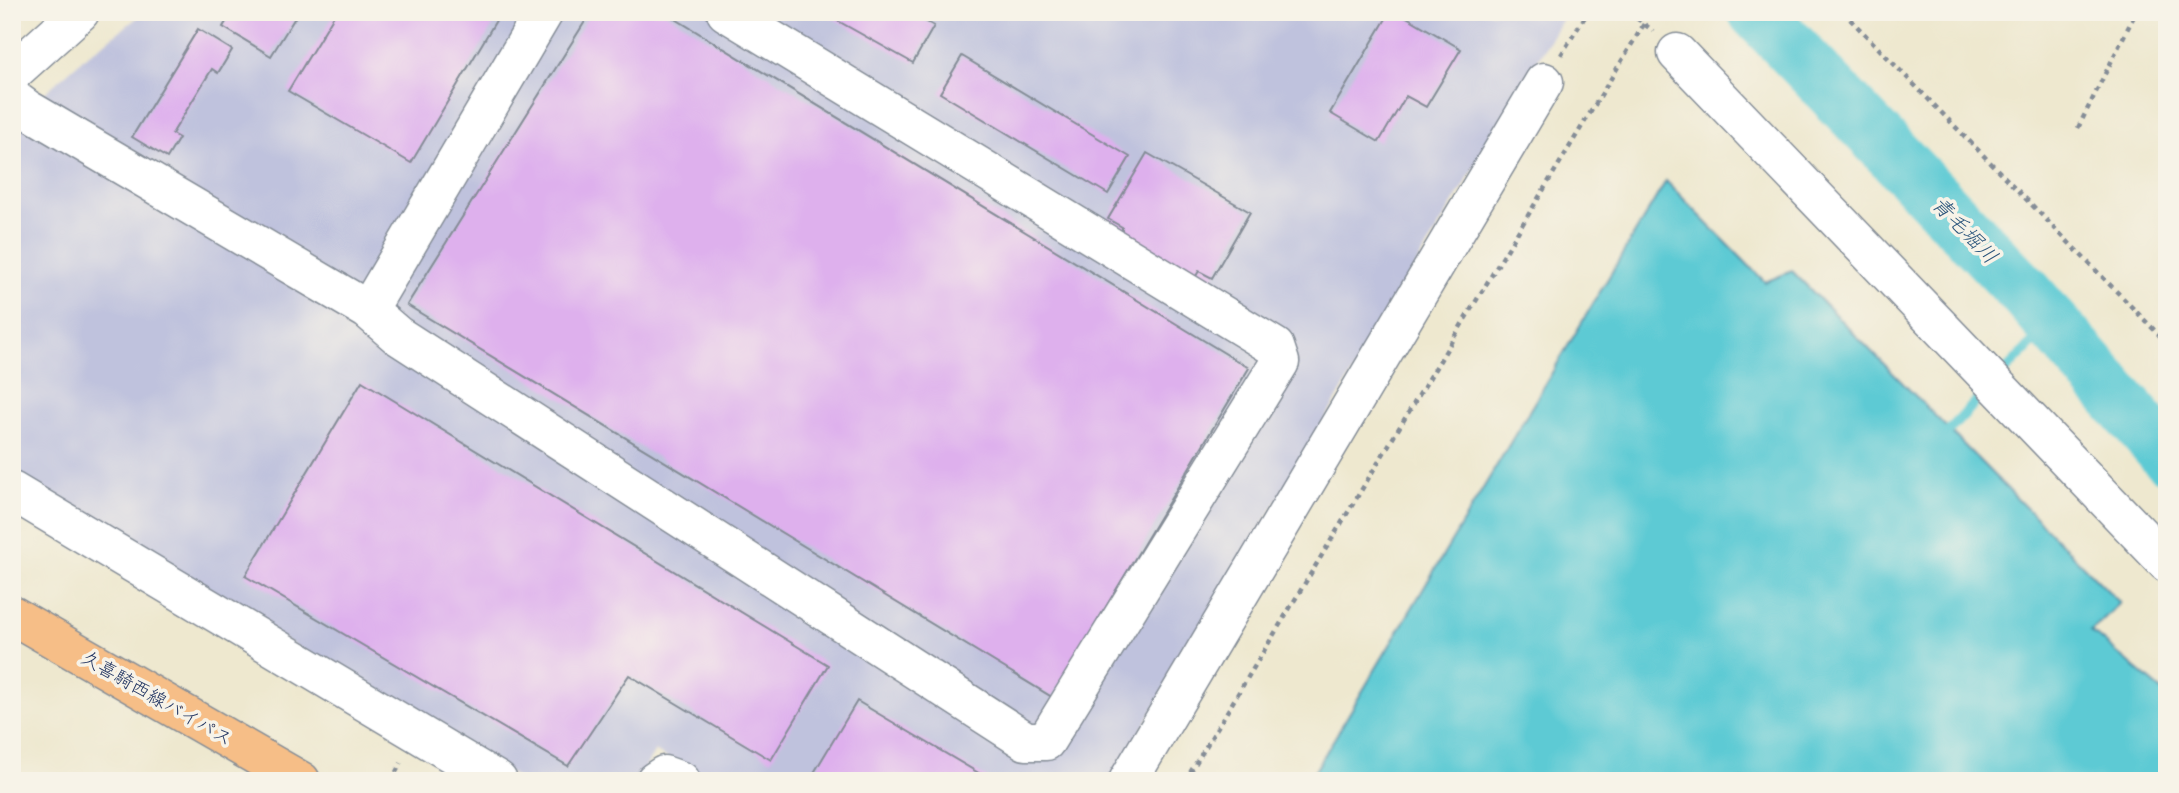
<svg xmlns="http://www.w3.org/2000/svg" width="2179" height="793" viewBox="0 0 2179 793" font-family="Sriracha,'Klee One',sans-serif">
  <rect width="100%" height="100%" fill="#f7f3e8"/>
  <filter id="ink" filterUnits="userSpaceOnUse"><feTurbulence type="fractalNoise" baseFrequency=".0143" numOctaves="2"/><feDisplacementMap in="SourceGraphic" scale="14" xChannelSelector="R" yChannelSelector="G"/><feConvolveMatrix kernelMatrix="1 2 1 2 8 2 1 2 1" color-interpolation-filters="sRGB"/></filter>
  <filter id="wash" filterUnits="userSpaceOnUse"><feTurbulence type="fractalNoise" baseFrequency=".00686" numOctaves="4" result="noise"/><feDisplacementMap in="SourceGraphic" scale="28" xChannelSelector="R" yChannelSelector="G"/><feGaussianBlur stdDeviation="1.57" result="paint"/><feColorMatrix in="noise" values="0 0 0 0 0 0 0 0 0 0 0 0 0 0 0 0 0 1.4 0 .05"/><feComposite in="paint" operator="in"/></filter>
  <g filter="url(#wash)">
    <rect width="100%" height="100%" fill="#eee8cf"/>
    <path fill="#bfc2dd" d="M145 12H1566L1111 781H706L655 751 637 781H523L12 478V122L84 58Z"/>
    <path fill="#5dcad4" stroke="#3c7c99" stroke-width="2" d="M1666 181 1765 282 1792 271 2120 603 2091 631 2167 695V781H1309Z"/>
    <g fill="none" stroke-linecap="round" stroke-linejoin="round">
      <path stroke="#5dcad4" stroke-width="10" d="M1998 378 2052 323
        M1941 439 1988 389"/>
      <path stroke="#5dcad4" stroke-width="56" d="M1756 12 2022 289 2167 455"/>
    </g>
    <g id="blocks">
      <path fill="#deb0ed" d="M232 12H291L296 16 271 56 223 27Z
        M336 12H501L411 163 288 91Z
        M591 12H664L1249 368 1052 697 407 305Z
        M822 12H909L934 26 913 63Z
        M1390 12H1398L1461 49 1426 107 1406 96 1379 142 1330 113Z
        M198 29 232 50 218 73 212 69 172 134 179 138 167 158 132 137Z
        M962 56 1130 157 1108 194 940 93Z
        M1147 153 1250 212 1212 278 1199 271 1193 281 1122 240V227L1108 219Z
        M362 381 828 665 771 760 629 675 568 766 245 576Z
        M857 701 992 781H809Z"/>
    </g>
  </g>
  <g filter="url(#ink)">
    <use href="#blocks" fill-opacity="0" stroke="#848c96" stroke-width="2"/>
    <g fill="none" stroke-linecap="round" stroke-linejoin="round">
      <defs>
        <path id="minor" d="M1677 53 2167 563
          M12 73 80 12
          M12 98 27 109 368 310 397 335 1026 741H1046L1280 362 1275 347 726 12
          M368 310 544 12
          M12 491 498 781
          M655 781 664 775 681 781
          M1128 781 1544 82"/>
        <path id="major" d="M12 615 301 781"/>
      </defs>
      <use href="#minor" stroke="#848c96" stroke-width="41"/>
      <use href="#major" stroke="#848c96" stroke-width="41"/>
      <path stroke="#848c96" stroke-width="4.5" stroke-dasharray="5 5" stroke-linecap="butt" d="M1629 12 1653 31
        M1843 12 2167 343
        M1561 55 1588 12
        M2078 128 2136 12
        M391 781 401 763
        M1185 781 1644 24"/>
      <use href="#minor" stroke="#fff" stroke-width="38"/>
      <use href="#major" stroke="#f6be87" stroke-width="38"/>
    </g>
  </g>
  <g text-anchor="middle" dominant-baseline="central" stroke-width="7" stroke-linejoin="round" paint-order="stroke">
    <g font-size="19" fill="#1b2f5e" stroke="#f7f3e8">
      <text transform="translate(157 698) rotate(30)">久喜騎西線バイパス</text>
    </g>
    <g font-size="21" font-style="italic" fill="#2c567c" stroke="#f7f3e8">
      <text transform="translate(1965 230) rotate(46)">青毛堀川</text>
    </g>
  </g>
  <rect width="2179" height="793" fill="none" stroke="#f7f3e8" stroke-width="42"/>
</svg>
